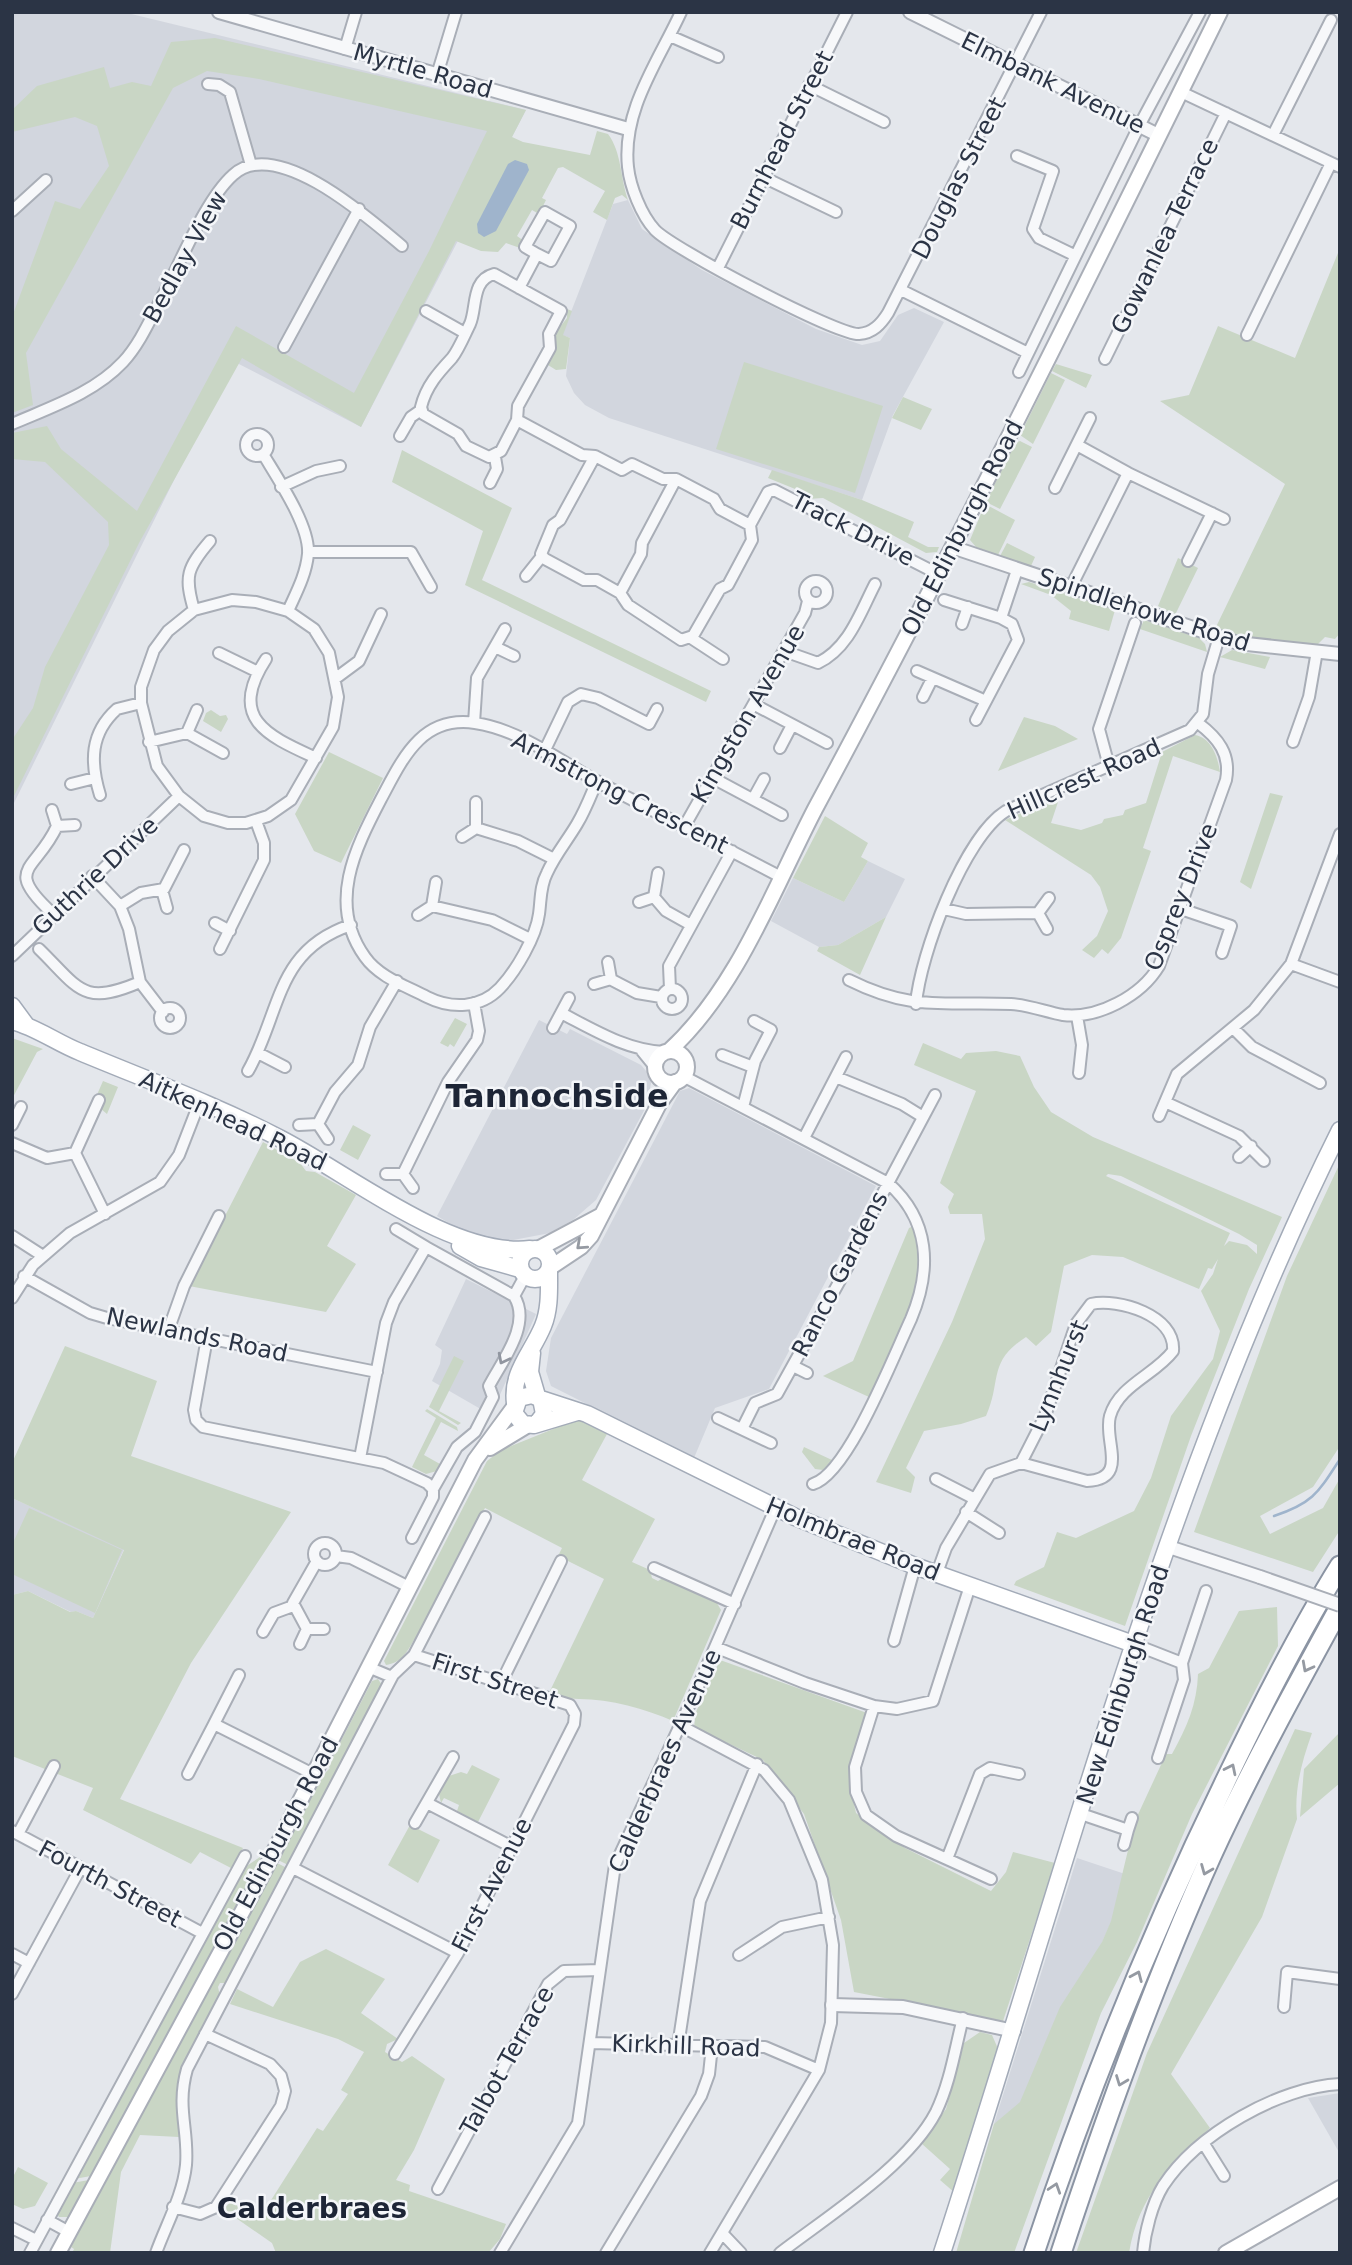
<svg xmlns="http://www.w3.org/2000/svg" width="1352" height="2265" viewBox="0 0 1352 2265" font-family="'DejaVu Sans',sans-serif">
  <rect width="100%" height="100%" fill="#e4e7ec"/>
  <path fill="#d2d6de" d="M12 12H123L526 110 361 427 233 361 12 807Z
    M628 200 642 229 702 270 816 329 862 345 880 341 898 315 914 308 944 322 893 415 862 500 609 418 585 405 574 393 566 376 570 338 562 335 613 204Z
    M868 861 905 879 886 917 838 945 819 947 771 921 793 878 844 902Z
    M539 1020 567 1034 570 1029 641 1065 652 1078 647 1105 596 1200 573 1220 550 1233 503 1242 466 1233 437 1216Z
    M689 1088 876 1186 769 1389 715 1408 694 1458 551 1386 546 1371 551 1338 680 1091Z
    M466 1279 536 1314 491 1415 432 1381 440 1364 442 1350 435 1345Z
    M12 1498 124 1549 93 1618 76 1611 71 1612 28 1591 12 1595Z
    M1077 1858 1131 1876 1027 2115 994 2124Z
    M1340 2093V2154L1308 2098Z"/>
  <path fill="#c9d6c5" fill-rule="evenodd" d="M215 38 526 110 512 137 523 142 590 155 597 131 608 134C622 153 620 177 628 200L622 195 615 198 607 220 593 212 605 191 563 167 558 168 542 198 546 200 539 214 532 210 517 236 524 241 520 248 506 243 498 252 481 251 456 241 361 427 242 358 139 543 12 800V740L33 708 45 667 109 545 108 522 45 462 12 459V433L47 426 61 449 137 511 236 326 354 393 429 251 487 131 259 79 207 71 173 88 26 353 33 405 12 413V317L55 201 80 209 109 166 97 126 75 117 12 132V110L37 86 104 67 110 88 132 82 151 86 171 42Z
    M1340 248V633L1335 639 1325 637 1316 646 1261 642 1215 629 1285 484 1160 401 1189 395 1218 326 1295 358Z
    M567 309 572 311 563 335 570 338 566 369 556 370 548 365 554 355 553 336 567 318Z
    M744 362 883 406 855 493 716 449Z
    M1056 364 1092 375 1086 388 1052 371Z
    M1051 373 1065 380 1033 444 1020 435Z
    M903 397 932 409 921 430 892 418Z
    M1020 441 1032 447 1000 509 986 502 1015 443Z
    M402 450 512 508 482 580 711 691 706 702 465 585 483 531 392 482Z
    M772 470 862 500 914 522 908 537 928 547H939L937 552 926 553 823 498 808 499 805 493 768 478Z
    M985 504 1015 520 998 555 976 547 970 540Z
    M1007 543 1035 557 1031 566 1000 556Z
    M1178 558 1198 568 1175 615 1158 606Z
    M1029 582 1115 610 1109 631 1069 619 1071 611 1051 595 1021 584Z
    M1144 620 1199 638 1205 644 1207 652 1140 629Z
    M1232 650 1270 657 1265 669 1220 657Z
    M211 710 220 716 226 715 228 719 221 732 203 721 206 713Z
    M1024 717 1055 726 1078 739 998 771Z
    M1195 735C1212 738 1218 758 1220 772L1173 756 1143 848 1151 851 1121 938 1108 954 1102 949 1094 958 1082 950 1097 936 1108 911 1100 887 1091 875 1005 820 1060 796 1051 823 1081 830 1102 823 1104 819 1123 815 1125 810 1146 803 1162 752Z
    M329 752 383 778 341 863 314 851 295 814Z
    M1270 793 1283 796 1251 889 1240 882Z
    M825 816 868 843 861 857 868 861 844 902 793 878Z
    M886 917 860 975 817 951 819 947 838 945Z
    M455 1018 467 1024 454 1047 450 1044 448 1047 440 1043Z
    M12 1038 43 1049 37 1052 12 1099Z
    M923 1043 961 1059 966 1053 996 1051 1020 1056 1034 1087 1051 1112 1093 1137 1282 1217 1249 1289 1191 1436 1125 1626 1014 1585 1016 1581 1044 1567 1057 1532 1076 1538 1134 1511 1151 1478 1171 1416 1213 1359 1220 1331 1201 1291 1213 1274 1218 1259 1212 1269 1208 1268 1199 1289 1123 1257 1092 1255 1064 1266 1051 1332 1036 1346 1026 1337C987 1362 1002 1381 986 1416L961 1424 924 1431 906 1468 915 1477 911 1493 876 1482 952 1322 985 1239 982 1214H950L948 1207 954 1194 940 1183 976 1091 914 1065ZM1108 1174 1121 1176 1239 1234 1257 1245V1254L1247 1245 1229 1241 1224 1246 1230 1233 1106 1176Z
    M103 1081 118 1087 107 1114 101 1109 96 1097Z
    M353 1125 371 1135 358 1160 340 1150Z
    M263 1142 300 1163 306 1171 315 1172 356 1195 327 1246 356 1264 326 1312 189 1286Z
    M1340 1163V1446L1313 1487 1260 1516 1270 1534 1323 1508 1340 1478V1530L1313 1572 1194 1532 1287 1276Z
    M916 1225C931 1286 895 1344 869 1397L823 1376 853 1361 909 1228Z
    M65 1346 157 1381 131 1456 291 1512 191 1663 120 1799 243 1848 231 1868 200 1852 191 1864 83 1810 93 1788 12 1756V1595L28 1591 70 1612 76 1611 93 1618 124 1550 12 1498V1463Z
    M454 1356 464 1361 439 1411 461 1423 458 1425 429 1407Z
    M427 1409 457 1427 458 1431 441 1422 424 1455 440 1464 437 1471 426 1474 412 1467 436 1418 425 1411Z
    M573 1421H581L607 1434 582 1480 655 1519 632 1562 650 1570 652 1578 658 1581 663 1578 714 1598 721 1610 673 1721C645 1709 611 1699 579 1699 566 1698 560 1699 548 1695L604 1579 558 1556 562 1548 485 1508 416 1641 414 1640C407 1652 401 1663 386 1665L384 1661 487 1461 501 1450Z
    M804 1447 832 1460 823 1470 815 1469 802 1452Z
    M29 1508 122 1550 95 1613 12 1574V1545Z
    M1277 1607 1278 1646 1192 1814 1137 1942 1101 2013 1014 2253H956L994 2124 1020 2102 1060 2007 1102 1942 1111 1921 1135 1821 1166 1754H1172C1187 1727 1197 1704 1198 1674L1209 1668 1239 1611Z
    M720 1660 867 1713 849 1782 856 1813 905 1848 991 1891 1006 1872 1013 1852 1055 1863 1003 2021 854 1992 841 1920 804 1814 763 1760 694 1727 696 1712Z
    M378 1679 382 1685 290 1866 278 1860 323 1775 330 1768 328 1766 372 1681Z
    M1295 1729 1312 1733C1302 1761 1294 1789 1297 1819L1262 1917 1171 2074 1210 2128C1170 2166 1139 2195 1129 2253H1076L1147 2053Z
    M1340 1732V1783L1300 1817 1304 1769Z
    M472 1765 500 1779 478 1822 457 1811 459 1805 444 1798 441 1803 439 1794 449 1776 461 1772 467 1774Z
    M410 1825 440 1840 418 1883 388 1865Z
    M260 1857V1863L91 2176 74 2179 242 1869Z
    M277 1863 289 1869 226 1983H220L218 1987 220 1996C192 2050 171 2074 179 2137L140 2135 121 2172 110 2253H72L74 2249 71 2247Z
    M326 1949 385 1979 361 2013 398 2039 387 2044 385 2052 402 2062 412 2056 445 2079 414 2150 396 2180 410 2185 409 2191 506 2224 500 2239 488 2253H276L272 2243 223 2209 231 2202 259 2219 317 2128 323 2131 348 2094 341 2090 364 2052 338 2039 230 2004 237 1989 273 2007 300 1962Z
    M980 2032 992 2035 999 2051 955 2193 940 2180 950 2169 921 2143 946 2109 964 2043Z
    M18 2167 48 2183 35 2206 23 2209 12 2204V2179Z
    M89 2180 69 2217H59L57 2214 72 2183Z"/>
  <path fill="#9fb4cc" d="M515 160 527 164 529 170 496 231 484 237 478 233 477 224 508 164Z"/>
  <g fill="none" stroke-linecap="round" stroke-linejoin="round">
    <path stroke="#9fb4cc" stroke-width="2.5" d="M1274 1516C1313 1503 1318 1493 1340 1459"/>
    <defs>
      <path id="minor" d="M681 12C658 62 622 110 628 167 630 186 641 215 655 230 673 249 837 335 859 334 873 333 881 324 888 313L1041 12
        M670 36 718 57
        M345 49 356 12
        M437 75 456 12
        M208 84 219 85 230 92 251 165
        M809 85 884 122
        M1181 92 1340 167
        M1273 135 1331 20
        M1017 156 1053 171 1033 229 1039 238 1074 255
        M763 177 836 212
        M12 211 46 180
        M718 268 847 12
        M494 274 561 311 549 334 550 348 518 406 517 420 501 451 489 457 466 446 458 434 423 414 421 407C426 386 439 372 452 358 459 349 465 334 470 324 477 308 471 280 494 274Z
        M519 288 537 254 525 247 545 212 570 226 551 261 537 254
        M901 290 1028 353
        M426 311 465 333
        M1247 335 1331 163
        M284 347 359 209
        M1105 359 1226 113
        M1019 372 1139 126 1200 12
        M517 420 582 455 595 456 622 470 632 464 663 479H676L714 499 720 509 750 525
        M12 424C51 407 94 393 123 362 139 345 150 320 161 299 180 264 205 200 233 175 276 135 370 219 402 246
        M246 445a11 11 0 1 1 22 0a11 11 0 1 1-22 0Z
        M400 436 411 417 421 410
        M1077 445 1128 473
        M263 454C278 479 310 526 308 554 306 575 296 593 288 611
        M595 456 560 520 553 525 541 554 545 559 584 580H597L620 593 628 605 681 640 693 636 720 589 728 585 752 540 750 525 768 492 774 490 938 574
        M490 483 497 469 495 457
        M281 487 316 471 340 466
        M1055 488 1090 418
        M308 552H411L431 587
        M1188 561 1212 513
        M526 576 542 556
        M805 592a11 11 0 1 1 22 0a11 11 0 1 1-22 0Z
        M1071 587 1128 473 1224 519
        M620 593 641 554 642 543 676 479
        M232 600 256 602 288 611 314 629 329 653 338 697 333 727 291 800 268 816 246 823H228L204 816 179 796 157 766 141 703V687L154 650 168 631 194 610Z
        M944 600 1001 618
        M194 610C184 576 187 568 210 541
        M962 624 968 607
        M691 638 723 659
        M495 647 514 656
        M784 651 818 663C849 648 860 613 875 584
        M219 653 258 672
        M266 659C227 719 268 736 316 758
        M917 671 986 701
        M336 678 359 661 381 614
        M923 697 932 679
        M755 705 827 743
        M976 720 1018 640 1012 624 1001 618 1017 570
        M474 723 477 678 505 629
        M187 733 197 710
        M149 742 187 733 223 753
        M1293 742 1309 697 1317 651
        M780 748 792 725
        M544 752 568 702 581 694 598 698 649 724 657 709
        M1109 766 1099 729 1135 623
        M711 777 782 815
        M597 781C591 795 585 811 577 824 567 841 555 855 547 873 540 886 541 900 539 914 536 937 516 971 500 988 480 1009 451 1009 427 997 406 986 379 977 365 957 327 904 355 849 381 799 402 760 421 715 475 723 518 729 561 761 598 782 659 814 720 845 781 877
        M71 784 95 778
        M100 795C90 762 90 733 117 709L141 703
        M753 799 764 779
        M52 810 57 826 75 825
        M684 827 805 613 808 601
        M476 828 518 841 554 859
        M462 837 476 828V802
        M92 876 120 906 129 929 140 982 163 1012
        M162 890 167 908
        M654 897 666 911 691 925
        M639 902 654 897 658 873
        M120 906 141 893 164 889 184 850
        M432 906 492 920 530 939
        M944 909 966 914 1038 913
        M1181 909 1231 926 1222 953
        M53 914C2 867 36 872 57 826
        M418 915 432 906 436 882
        M215 923 230 931
        M1047 929 1038 913 1049 898
        M39 949C79 988 82 1007 140 982
        M220 949 264 860V843L256 821
        M12 956 179 796
        M1291 964 1340 982
        M610 979 637 993 661 997
        M849 980C913 1012 945 1001 1011 1004 1029 1005 1046 1012 1063 1015 1098 1019 1141 996 1159 966L1226 780C1231 754 1218 738 1198 723
        M594 984 611 979 608 962
        M662 999a10 10 0 1 1 20 0a10 10 0 1 1-20 0Z
        M670 989 669 966 732 851
        M916 1004C920 955 964 837 1006 811L1190 730 1203 714 1208 674 1219 637
        M160 1018a10 10 0 1 1 20 0a10 10 0 1 1-20 0Z
        M561 1013C594 1030 626 1050 664 1052
        M1077 1016 1082 1045 1079 1073
        M553 1028 569 998
        M1233 1028 1252 1047 1320 1083
        M642 1051 655 1067
        M258 1053 285 1067
        M722 1055 753 1067
        M248 1071C281 1013 275 950 351 925
        M683 1076 888 1183C930 1220 932 1269 911 1319 894 1355 848 1474 813 1484
        M836 1077 902 1104 923 1117
        M1165 1102 1239 1136 1264 1161
        M743 1107 755 1061 771 1030 754 1021
        M1159 1116 1177 1074 1254 1010 1291 964 1340 834
        M318 1124 335 1092 358 1065 370 1027 397 981
        M12 1125 21 1107
        M299 1125 318 1124 328 1139
        M804 1138 846 1057
        M12 1143 47 1158 75 1153 105 1214
        M75 1153 99 1100
        M1239 1157 1251 1146
        M386 1174H403L413 1188
        M403 1174 448 1082 477 1040 479 1031 474 1003
        M396 1229 426 1247
        M12 1236 43 1256
        M24 1276 90 1313 107 1318 377 1372
        M514 1296 525 1276
        M12 1298 33 1265 70 1233 160 1182 179 1155 200 1101
        M168 1331 184 1286 219 1216
        M207 1338 194 1410 196 1420 203 1427 384 1463 427 1483 433 1489
        M793 1366 807 1373
        M718 1418 771 1443
        M742 1429 755 1403 777 1394 848 1266 852 1251 935 1095
        M360 1458 386 1323 394 1302 426 1247 514 1296
        M936 1479 975 1499
        M966 1512 999 1533
        M412 1538 433 1497V1489L457 1447 475 1432 493 1397 489 1386C502 1361 532 1324 514 1296
        M314 1554a11 11 0 1 1 22 0a11 11 0 1 1-22 0Z
        M336 1556 351 1558 409 1587
        M654 1568 735 1604
        M937 1573 946 1548 990 1474 1021 1463 1045 1416 1076 1324 1091 1304C1118 1298 1176 1315 1173 1351 1155 1375 1119 1385 1110 1416 1103 1440 1130 1479 1087 1481L1021 1463
        M307 1629 293 1603 317 1561
        M263 1632 274 1613 293 1606
        M894 1641 915 1566
        M300 1644 307 1629H324
        M1136 1645 1182 1663 1184 1680 1158 1758
        M715 1647 805 1683 874 1706 897 1709 933 1701 970 1586
        M1182 1663 1206 1591
        M368 1667 392 1677
        M239 1675 214 1724 313 1774
        M501 1683 561 1561
        M874 1706 855 1767 856 1792 866 1815 896 1836 991 1879
        M679 1725 764 1770 789 1800 822 1880 833 1945 831 2023 819 2070 710 2253
        M188 1774 214 1724
        M427 1803 512 1847
        M1081 1814 1128 1830 1132 1818
        M415 1823 453 1757
        M12 1831 202 1933
        M18 1834 54 1766
        M1124 1845 1128 1830
        M947 1859 980 1774 990 1768 1019 1774
        M293 1868 458 1953
        M12 1954 29 1963
        M739 1955 782 1927 829 1917
        M12 1994 80 1869
        M1284 2007 1287 1972 1340 1979
        M590 2043 765 2047 819 2070
        M678 2046 700 1901 757 1764
        M395 2054 458 1953 574 1724 575 1714 570 1705 414 1655
        M1204 2144 1224 2176
        M438 2189 548 1984 564 1971 600 1970
        M173 2207 200 2214 216 2207 281 2106 285 2091 281 2076 270 2064 205 2034
        M47 2220 69 2232
        M12 2228 36 2240
        M722 2233 741 2253
        M30 2253 245 1856
        M156 2253C166 2225 183 2195 186 2165 189 2130 176 2108 187 2069L393 1675 414 1655 485 1517
        M500 2253 578 2123 615 1865 696 1691 775 1509
        M606 2253 701 2096 709 2074 712 2046
        M780 2253C828 2216 908 2166 936 2112 950 2083 955 2049 963 2018
        M1143 2253C1145 2232 1152 2204 1163 2186 1197 2134 1279 2087 1340 2084"/>
      <path id="tertiary" d="M219 12 628 129
        M910 12 1158 135
        M952 547 1238 643 1340 654
        M1169 1547 1260 1577
        M832 2005 903 2007 1014 2031"/>
      <path id="secondary" d="M669 1051C737 989 773 890 815 809 956 547 1088 280 1220 12
        M655 1067a16 16 0 1 1 32 0a16 16 0 1 1-32 0Z
        M538 1249 600 1216
        M551 1267 581 1247 591 1236 659 1104 675 1082
        M490 1448 528 1425
        M58 2253 261 1877 475 1460 514 1407
        M1226 2253 1340 2188"/>
      <path id="primary" d="M12 1006 26 1025
        M12 1021C36 1027 57 1043 80 1052 147 1080 216 1105 281 1139 349 1174 453 1258 530 1249
        M460 1246 481 1258 520 1269
        M520 1264a15 15 0 1 1 30 0a15 15 0 1 1-30 0Z
        M532 1353 530 1372 537 1396
        M541 1399 587 1414 795 1517 915 1566 1136 1645
        M515 1403C511 1372 532 1353 543 1326 550 1309 549 1290 549 1272
        M538 1422 544 1414 541 1399 532 1395 519 1398 514 1413 523 1424 534 1425 577 1412
        M942 2253C1064 1878 1164 1483 1340 1130"/>
      <path id="motorway" d="M1034 2253C1087 2092 1151 1934 1225 1782 1260 1709 1297 1635 1340 1566
        M1061 2253C1105 2119 1153 1985 1211 1856 1250 1771 1295 1689 1340 1607"/>
    </defs>
    <use href="#minor" stroke="#a9aeb7" stroke-width="14"/>
    <use href="#tertiary" stroke="#a9aeb7" stroke-width="16"/>
    <use href="#secondary" stroke="#a9aeb7" stroke-width="18"/>
    <use href="#primary" stroke="#a3abb8" stroke-width="19"/>
    <use href="#motorway" stroke="#8b94a3" stroke-width="23"/>
    <use href="#minor" stroke="#f7f8fa" stroke-width="10"/>
    <use href="#tertiary" stroke="#f7f8fa" stroke-width="12"/>
    <use href="#secondary" stroke="#fff" stroke-width="14"/>
    <use href="#primary" stroke="#fff" stroke-width="16"/>
    <use href="#motorway" stroke="#fff" stroke-width="19"/>
    <defs>
      <path id="tertiary-bridge" d="M1260 1577 1340 1605"/>
    </defs>
    <use href="#tertiary-bridge" stroke="#a9aeb7" stroke-width="16" stroke-linecap="butt"/>
    <use href="#tertiary-bridge" stroke="#f7f8fa" stroke-width="12"/>
  </g>
  <defs><path id="oneway-chevron" d="M-2-3.5L2.5 0L-2 3.5" fill="none" stroke-width="1.6" stroke-linecap="round" stroke-linejoin="round" transform="scale(1.75)"/></defs>
  <g stroke="#959aa2">
    <use href="#oneway-chevron" transform="translate(581 1245) rotate(138)"/>
    <use href="#oneway-chevron" transform="translate(1307 1667) rotate(118)"/>
    <use href="#oneway-chevron" transform="translate(1231 1769) rotate(-64)"/>
    <use href="#oneway-chevron" transform="translate(1206 1870) rotate(112)"/>
    <use href="#oneway-chevron" transform="translate(1137 1976) rotate(-67)"/>
    <use href="#oneway-chevron" transform="translate(1121 2081) rotate(111)"/>
    <use href="#oneway-chevron" transform="translate(1055 2188) rotate(-72)"/>
  </g>
  <use stroke="#9196a0" href="#oneway-chevron" transform="translate(503 1359) rotate(117)"/>
  <g text-anchor="middle" dominant-baseline="central" stroke-width="5" stroke-linejoin="round" paint-order="stroke">
    <g font-size="24" fill="#2b3445" stroke="#f4f6f9">
      <text transform="translate(423 71) rotate(16)">Myrtle Road</text>
      <text transform="translate(1053 83) rotate(26)">Elmbank Avenue</text>
      <text transform="translate(782 140) rotate(-63)">Burnhead Street</text>
      <text transform="translate(959 178) rotate(-63)">Douglas Street</text>
      <text transform="translate(1165 236) rotate(-64)">Gowanlea Terrace</text>
      <text transform="translate(185 257) rotate(-61)">Bedlay View</text>
      <text transform="translate(962 528) rotate(-63)">Old Edinburgh Road</text>
      <text transform="translate(853 529) rotate(27)">Track Drive</text>
      <text transform="translate(1144 610) rotate(18)">Spindlehowe Road</text>
      <text transform="translate(748 714) rotate(-60)">Kingston Avenue</text>
      <text transform="translate(1084 779) rotate(-24)">Hillcrest Road</text>
      <text transform="translate(620 793) rotate(27)">Armstrong Crescent</text>
      <text transform="translate(95 876) rotate(-43)">Guthrie Drive</text>
      <text transform="translate(1181 897) rotate(-68)">Osprey Drive</text>
      <text transform="translate(233 1121) rotate(25)">Aitkenhead Road</text>
      <text transform="translate(840 1274) rotate(-63)">Ranco Gardens</text>
      <text transform="translate(197 1335) rotate(12)">Newlands Road</text>
      <text transform="translate(1059 1376) rotate(-68)">Lynnhurst</text>
      <text transform="translate(853 1539) rotate(22)">Holmbrae Road</text>
      <text transform="translate(495 1681) rotate(18)">First Street</text>
      <text transform="translate(1123 1685) rotate(-72)">New Edinburgh Road</text>
      <text transform="translate(665 1761) rotate(-66)">Calderbraes Avenue</text>
      <text transform="translate(276 1844) rotate(-62)">Old Edinburgh Road</text>
      <text transform="translate(110 1884) rotate(28)">Fourth Street</text>
      <text transform="translate(492 1885) rotate(-63)">First Avenue</text>
      <text transform="translate(686 2046) rotate(2)">Kirkhill Road</text>
      <text transform="translate(507 2061) rotate(-61)">Talbot Terrace</text>
    </g>
    <g font-size="28" font-weight="bold" fill="#1d2536" stroke="#f4f6f9">
      <text x="312" y="2208">Calderbraes</text>
    </g>
    <g font-size="32" font-weight="bold" fill="#1d2536" stroke="#f4f6f9">
      <text x="557" y="1096">Tannochside</text>
    </g>
  </g>
  <rect width="1352" height="2265" fill="none" stroke="#2b3445" stroke-width="28"/>
</svg>
